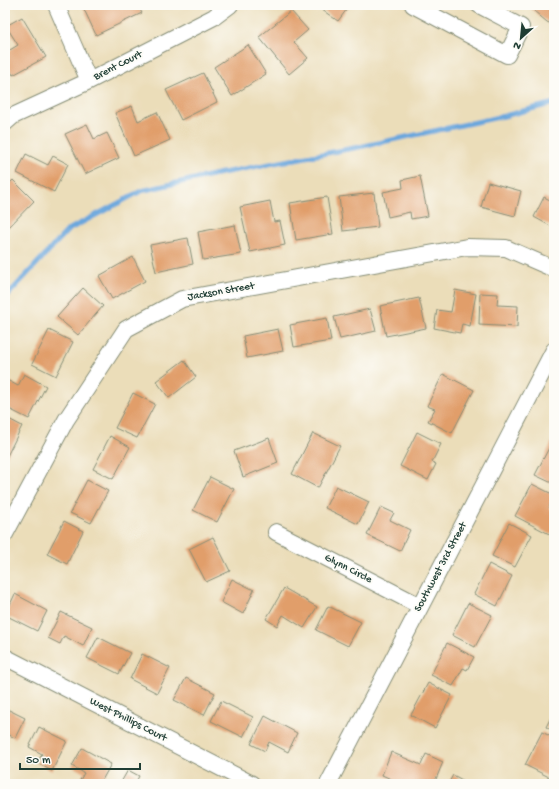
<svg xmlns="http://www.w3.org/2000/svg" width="559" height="789" viewBox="0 0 559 789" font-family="'Gochi Hand',sans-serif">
  <rect width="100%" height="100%" fill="#fdfcf7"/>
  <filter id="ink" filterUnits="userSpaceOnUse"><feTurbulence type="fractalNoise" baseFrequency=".025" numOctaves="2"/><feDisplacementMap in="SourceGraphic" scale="8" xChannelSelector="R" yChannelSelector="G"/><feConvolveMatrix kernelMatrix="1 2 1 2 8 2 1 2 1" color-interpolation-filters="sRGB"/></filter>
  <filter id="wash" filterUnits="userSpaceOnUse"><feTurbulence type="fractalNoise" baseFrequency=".012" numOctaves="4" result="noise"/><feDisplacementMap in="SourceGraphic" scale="16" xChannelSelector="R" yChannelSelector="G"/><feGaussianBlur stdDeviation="0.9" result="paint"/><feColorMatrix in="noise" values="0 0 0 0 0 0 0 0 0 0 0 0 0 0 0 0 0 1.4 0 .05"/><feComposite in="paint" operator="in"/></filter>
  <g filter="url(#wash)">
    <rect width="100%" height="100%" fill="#ebddb9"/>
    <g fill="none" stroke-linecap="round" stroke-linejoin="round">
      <path stroke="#6ca7dd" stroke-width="5" d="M5 298 68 230 141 191 217 174 359 147 504 116 554 103"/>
    </g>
    <g id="blocks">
      <path fill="#e19e6b" d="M82 5H137L142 13 96 35Z
        M315 5H350L338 21Z
        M527 5H554V25L547 22Z
        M291 11 308 30 294 42 308 58 289 74 259 37Z
        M22 17 46 57 13 75 5 62V53L18 45 6 26Z
        M248 45 266 74 232 96 214 67Z
        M203 73 217 102 181 120 166 90Z
        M132 106 138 121 157 112 170 140 134 156 115 113Z
        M87 124 94 139 107 133 119 158 85 174 65 134Z
        M26 154 48 165 53 156 68 164 54 192 17 173Z
        M420 176 428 216 411 219 410 212 388 217 383 192 403 188 402 180Z
        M13 180 34 201 8 228 5 226V188Z
        M488 182 521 191 515 216 481 207Z
        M374 193 378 227 343 231 339 197Z
        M327 197 333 234 296 240 290 203Z
        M544 197 554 202V228L534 217Z
        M270 201 274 222 280 221 285 245 250 252 240 207Z
        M235 225 241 254 203 260 198 232Z
        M188 238 193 264 156 272 150 245Z
        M133 257 145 281 112 299 99 276Z
        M83 288 103 306 78 335 57 317Z
        M455 290 476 294 470 326 462 324 460 333 434 328 437 310 451 312Z
        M480 293 498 294 497 305 518 306 517 327 479 325Z
        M419 298 426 328 386 336 380 306Z
        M370 309 376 331 340 339 334 317Z
        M327 318 331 341 294 347 290 325Z
        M278 329 283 351 247 358 243 336Z
        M49 330 73 342 56 376 32 364Z
        M184 360 196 377 169 398 156 381Z
        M24 374 46 386 29 419 5 407V384L7 380 18 386Z
        M443 374 474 390 452 433 428 421 435 409 427 406Z
        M133 393 155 404 137 438 115 428Z
        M5 417 22 426 5 460Z
        M417 432 441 444 432 462 436 464 428 480 400 466Z
        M313 433 340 446 318 488 292 474Z
        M110 436 130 447 113 479 93 469Z
        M269 438 278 463 243 477 234 451Z
        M552 442 554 443V484L535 475Z
        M210 477 234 489 217 522 193 510Z
        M87 480 108 491 91 523 70 513Z
        M532 484 554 495 549 508 554 511V529L551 535 515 516Z
        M336 486 369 502 358 524 325 508Z
        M381 507 394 513 390 520 410 530 400 551 367 535Z
        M64 521 83 531 67 564 47 554Z
        M509 523 532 535 515 567 492 556Z
        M213 537 230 571 206 582 189 549Z
        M489 564 512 576 497 606 474 594Z
        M232 579 254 590 243 614 221 602Z
        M284 588 317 607 304 628 283 615 277 626 266 619Z
        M15 594 47 611 37 631 5 615Z
        M468 603 492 615 475 647 452 635Z
        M328 606 361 622 348 646 316 630Z
        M61 612 92 627 83 646 64 636 60 644 48 638Z
        M98 637 130 653 119 674 87 658Z
        M447 643 474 657 467 670 463 668 453 686 431 675Z
        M142 654 170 668 157 693 130 679Z
        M186 678 215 693 204 715 174 700Z
        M428 683 452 695 435 728 411 715Z
        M221 701 253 717 243 737 211 721Z
        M5 708 25 718 15 738 5 733Z
        M554 711V731L546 727Z
        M265 716 297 733 288 752 269 742 265 751 251 744Z
        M39 727 67 741 52 771 37 763 42 754 29 747Z
        M542 732 554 738V767L549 777 525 765Z
        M82 748 111 764 100 784H78L84 773 72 766Z
        M391 752 421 765 426 754 443 762 434 784H402L382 775Z
        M128 770 139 776 136 782 140 784H120Z
        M453 775 470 784H448Z"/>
    </g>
  </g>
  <g filter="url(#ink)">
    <use href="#blocks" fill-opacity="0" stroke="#858d76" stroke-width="1"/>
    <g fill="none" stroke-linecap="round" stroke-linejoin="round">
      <defs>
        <path id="minor" d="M56 5 89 81
          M413 5 507 55 521 27 479 5
          M5 123 13 116 89 81 214 17 230 5
          M276 532 420 606
          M5 534 66 420 126 329 182 299 467 247 506 248 554 269
          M5 657 252 784
          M328 784 554 350"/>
      </defs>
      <use href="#minor" stroke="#858d76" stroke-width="18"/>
      <use href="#minor" stroke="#fff" stroke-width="16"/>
    </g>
  </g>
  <g text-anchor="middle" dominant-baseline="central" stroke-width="4" stroke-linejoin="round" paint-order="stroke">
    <g font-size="11" fill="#1f3d34" stroke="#fdfcf7">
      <text transform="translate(118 66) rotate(-27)">Brent Court</text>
      <text transform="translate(221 292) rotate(-10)">Jackson Street</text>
      <text transform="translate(441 567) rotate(-62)">Southwest 3rd Street</text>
      <text transform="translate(348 569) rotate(27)">Glynn Circle</text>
      <text transform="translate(128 720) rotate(27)">West Phillips Court</text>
    </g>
  </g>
  <rect width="559" height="789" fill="none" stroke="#fdfcf7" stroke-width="20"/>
  <g transform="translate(521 38) rotate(207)" stroke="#fdfcf7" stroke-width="3" paint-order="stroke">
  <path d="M0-3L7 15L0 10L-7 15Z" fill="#1f3d34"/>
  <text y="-6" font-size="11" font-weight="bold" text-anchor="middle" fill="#1f3d34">N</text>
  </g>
  <path d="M20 763v6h120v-6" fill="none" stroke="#1f3d34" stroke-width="2"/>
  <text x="26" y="763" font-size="12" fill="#1f3d34" stroke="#fdfcf7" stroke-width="3" paint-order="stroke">50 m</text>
</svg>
